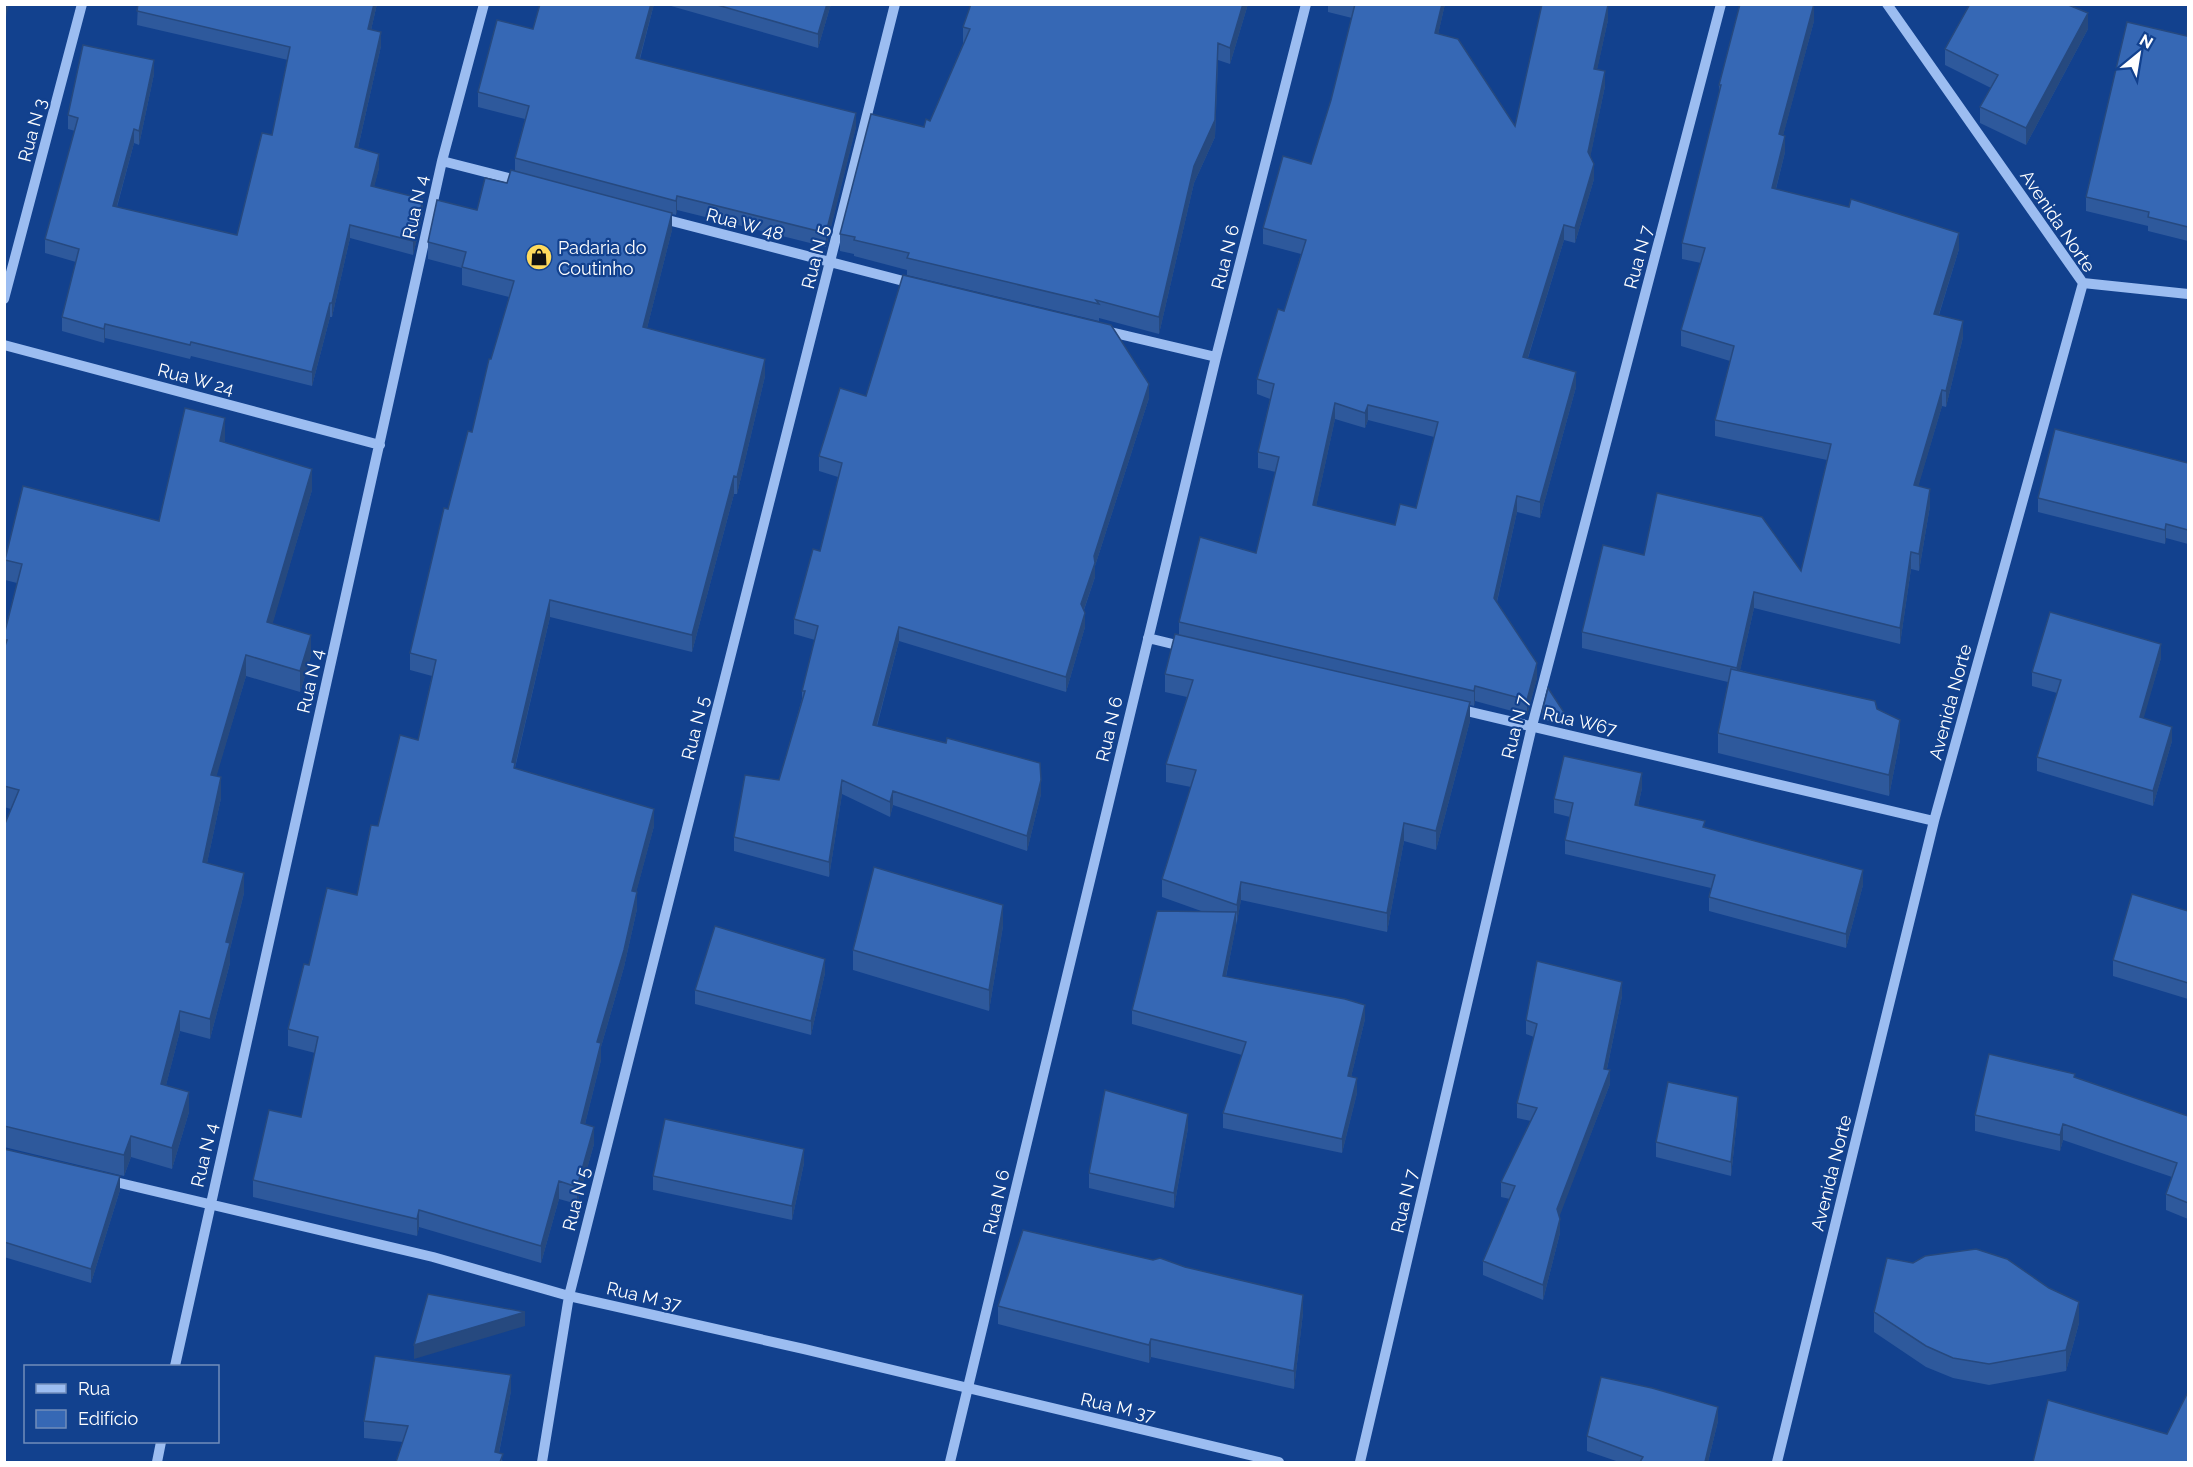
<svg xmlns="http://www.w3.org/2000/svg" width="2193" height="1467" viewBox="0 0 2193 1467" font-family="Raleway,sans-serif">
  <rect width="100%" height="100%" fill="#12418e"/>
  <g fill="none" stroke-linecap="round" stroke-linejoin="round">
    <path stroke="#9cbdf1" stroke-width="10" d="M442 161 520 181
      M660 218 915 284
      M2083 283 2188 294
      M4 299 82 4
      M1102 330 1216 357
      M4 345 380 445
      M1148 638 1185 647
      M1458 709 1934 821
      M107 1180 433 1257 569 1296 804 1349 1279 1462
      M175 1366 442 161 484 4
      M157 1462 161 1442
      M542 1462 569 1296 895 4
      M950 1462 1216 357 1306 4
      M1360 1462 1532 726 1721 4
      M1777 1462 1934 821 2083 283 1887 4"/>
  </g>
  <path fill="#2e599c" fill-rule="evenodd" d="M138 4H377L371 30 381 46 358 148 379 168 374 186 423 213 413 255 350 238 332 317H330L312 386 191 356 190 359 105 338 104 343 62 331V317L76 262 45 253V239L75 131 68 129V115L154 74 139 145 134 143 117 207 237 235 272 135 288 60 137 25Z
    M540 4H654L640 59 856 127 826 247 677 210 676 215 672 214V230L647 328 765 376 737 494H734L692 652 550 617 515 768 654 826 636 892 637 909 624 967 601 1047V1060L585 1124 594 1144 577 1204 559 1199 541 1263 419 1227 417 1236 253 1197V1180L301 1117 315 1053 288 1046V1029L309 965 357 895 378 826 418 740 432 676 410 670V653L448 509 472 432 491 359 509 297 462 285V268L428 259V242L477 210 507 183 515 171V158L525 119 478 107V92L533 29Z
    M664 4H831L818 48Z
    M1248 4 1230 64 1218 60 1215 137 1194 183 1159 334 1099 318V321L907 275V270L854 256V254L840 251V234L924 127 930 121 963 44V27Z
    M1328 4H1445L1438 34 1515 126 1608 20 1597 69 1605 86 1590 157 1594 179 1575 243 1564 240 1528 358 1576 387 1540 518 1517 512 1497 602 1537 678 1527 715 1475 701 1474 706 1470 705V721L1436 850 1404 841 1387 932 1241 900 1226 977 1365 1019 1351 1077 1357 1093 1342 1153 1223 1128V1113L1242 1055 1132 1024V1010L1204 912 1162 897V879L1191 787 1166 782V764L1187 697 1165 692V674L1179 635V622L1256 553 1276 472 1258 468V452L1270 399 1257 394V379L1284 311 1301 254 1263 244V228L1311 164 1331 100 1352 18 1328 12ZM1335 419 1365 428 1368 420 1434 437 1416 508 1395 525 1316 506Z
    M2188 11V241L2148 231V226L2086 211V197L2187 36Z
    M1814 21 1783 135 1785 152 1776 189 1959 249 1939 315 1963 337 1946 407 1942 406 1918 486 1930 506 1919 571 1911 569 1900 644 1754 608 1740 670 1877 709 1900 740 1889 796 1718 753V733L1728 682 1582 648V632L1644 555 1801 571 1827 460 1715 436V420L1730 361 1681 346V330L1701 263 1682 259V243L1719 92V85Z
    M2088 29 2026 145 1980 123V107L1991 88 1945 65V49Z
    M866 396 1149 398 1095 566V577L1084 610 1085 627 1066 692 899 641 877 726 1041 794 1027 851 893 805 890 817 842 794 829 877 734 851V837L779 780 802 699V691L815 640 794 634V619L820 551 838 477 819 471V456Z
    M225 439 224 443 312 490 272 624 311 656 300 692 246 676 216 776 221 798 207 863 244 893 230 949V963L210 1039 180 1031 166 1085 189 1112 172 1169 131 1157 124 1176 4 1147V826L11 809 4 807V635L17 583 5 580V560L159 521Z
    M2188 463V544L2166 538 2165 544 2038 512V498Z
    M2161 658 2143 718 2172 741 2153 806 2037 771V757L2057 693 2032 686V672Z
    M1542 712 1569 720V727L1542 719Z
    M1642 788 1638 806 1705 827 1863 885 1846 948 1709 911V897L1711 888 1565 854V840L1570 817 1554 813V799Z
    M2188 911V999L2113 976V960Z
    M1003 926 989 1011 853 970V950Z
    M825 973 811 1035 695 1004V990Z
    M1622 996 1607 1069 1610 1084 1559 1216 1560 1233 1543 1300 1483 1275V1261L1510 1199 1501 1197V1182L1531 1121 1517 1118V1103L1534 1037 1526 1034V1020Z
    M2075 1077 2188 1116V1219L2166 1210V1194L2172 1177 2063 1140 2060 1151 1975 1131V1115Z
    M1738 1111 1731 1176 1656 1157V1142Z
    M1188 1128 1174 1208 1089 1188V1173Z
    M4 1149 120 1190 91 1283 4 1257Z
    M804 1163 792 1220 653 1190V1176Z
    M998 1306 1303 1313 1294 1389 1151 1357 1149 1363 998 1324Z
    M1874 1312 2079 1323 2066 1371 1989 1385 1953 1378 1926 1367 1874 1332Z
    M511 1391 499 1453 503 1462 403 1442 364 1438V1421Z
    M1718 1421 1708 1462H1619L1587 1451V1436Z"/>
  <path fill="#26497f" d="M6 4H9L4 26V10Z
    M374 4H377L368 43V29Z
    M651 4H654L636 72V58Z
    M827 4H831L818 48V34Z
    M1243 4H1248L1230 64V48Z
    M1442 4H1445L1435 48V33Z
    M1814 4V21L1779 151V134Z
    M1608 5V20L1594 84V69Z
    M2088 13V29L2026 145V128Z
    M381 32V46L355 161V147Z
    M1218 43 1215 137 1194 183 1159 334V317Z
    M154 60V74L139 145V131Z
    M1605 71V86L1588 168V152Z
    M856 113V127L826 247V233Z
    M134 129V143L113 220V206Z
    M1785 136V152L1772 204V188Z
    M379 154V168L371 200V186Z
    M1594 164V179L1575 243V228Z
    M677 196V210L676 215V201Z
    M423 199V213L413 255V241Z
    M672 213V230L643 344V327Z
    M350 225V238L332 317V303Z
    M1564 225V240L1523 373V357Z
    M1959 233V249L1934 330V314Z
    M330 303V317L312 386V372Z
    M1963 321V337L1946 407V391Z
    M105 324V338L104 343V329Z
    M765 359V376L737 494V477Z
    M1576 372V387L1540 518V502Z
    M1149 384V398L1095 566V577L1081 618V604L1094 556Z
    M1942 390V406L1914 501V485Z
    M1335 403V419L1313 521V505Z
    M1368 405V420L1365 428V413Z
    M225 418V439L220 462V441Z
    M312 469V490L267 643V622Z
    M734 476V494L692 652V635Z
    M1930 489V506L1919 571V554Z
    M1517 496V512L1494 614V598Z
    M2166 524V538L2165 544V530Z
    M1911 552V569L1900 644V628Z
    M1754 592V608L1737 684V668Z
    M550 600V617L515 766V780L512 762Z
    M1085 613V627L1066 692V677Z
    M899 627V641L873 739V725Z
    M311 635V656L300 692V671Z
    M2161 644V658L2140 731V717Z
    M246 655V676L211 795V775Z
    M1537 663V678L1527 715V700Z
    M1475 686V701L1474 706V691Z
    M1470 702V721L1436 850V831Z
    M1900 720V740L1889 796V775Z
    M2172 727V741L2153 806V791Z
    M1642 773V788L1635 819V805Z
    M221 777V798L203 882V862Z
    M842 780V794L829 877V862Z
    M1041 780V794L1027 851V836Z
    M893 791V805L890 817V802Z
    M654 809V826L632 908V891Z
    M1404 823V841L1387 932V913Z
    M1863 870V885L1846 948V934Z
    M244 873V893L230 949V963L210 1039V1019L226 942Z
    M1241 882V900L1237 923V905Z
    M637 892V909L624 967 601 1047V1060L581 1140V1123L597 1042Z
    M1003 905V926L989 1011V990Z
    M1236 912V927L1223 990V976Z
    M825 959V973L811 1035V1021Z
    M1622 982V996L1604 1083V1069Z
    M1365 1005V1019L1348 1090V1076Z
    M180 1011V1031L161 1105V1084Z
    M1610 1070V1084L1557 1223V1209Z
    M1357 1078V1093L1342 1153V1139Z
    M189 1092V1112L172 1169V1148Z
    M1738 1097V1111L1731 1176V1162Z
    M1188 1114V1128L1174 1208V1193Z
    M2063 1124V1140L2060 1151V1135Z
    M594 1127V1144L577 1204V1187Z
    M131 1136V1157L124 1176V1155Z
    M804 1149V1163L792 1220V1206Z
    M120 1176V1190L91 1283V1269Z
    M559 1181V1199L541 1263V1246Z
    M419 1210V1227L417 1236V1219Z
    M1560 1219V1233L1543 1300V1285Z
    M1303 1295V1313L1294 1389V1371Z
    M2079 1302V1323L2066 1371V1350Z
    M525 1312V1326L414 1359V1345Z
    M1151 1339V1357L1149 1363V1345Z
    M511 1375V1391L497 1462 495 1452Z
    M1718 1407V1421L1708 1462H1705Z"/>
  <path fill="#3668b5" stroke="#26497f" stroke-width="1.5" fill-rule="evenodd" d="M138 4H374L368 29 381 32 355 147 379 154 371 186 423 199 413 241 350 225 332 303H330L312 372 191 342 190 345 105 324 104 329 62 317 79 249 45 239 78 118 68 115 83 45 154 60 139 131 134 129 113 206 237 235 262 133 272 135 290 47 137 11Z
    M540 4H651L636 58 856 113 826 233 677 196 676 201 515 158 529 106 478 92 497 20 533 29Z
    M714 4H827L818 34Z
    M971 4H1243L1230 48 1218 43 1215 120 1194 166 1159 317 1096 300 1099 304 907 258 909 253 854 240 855 237 840 234 871 114 924 127 926 119 930 121 970 29 963 27Z
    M1355 4H1442L1435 33 1458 39 1515 126 1542 4 1608 5 1594 69 1605 71 1588 152 1594 164 1575 228 1564 225 1523 357 1576 372 1540 502 1517 496 1494 598 1537 663 1527 700 1475 686 1474 691 1179 622 1200 537 1256 553 1279 457 1258 452 1274 384 1257 379 1278 309 1284 311 1306 240 1263 228 1283 156 1311 164 1331 100ZM1335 403 1365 413 1368 405 1438 422 1416 508 1400 504 1395 525 1313 505Z
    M1740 4H1814L1779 134 1785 136 1772 188 1849 207 1851 199 1959 233 1934 314 1963 321 1946 391 1942 390 1914 485 1930 489 1919 554 1911 552 1900 628 1754 592 1737 668 1582 632 1603 545 1644 555 1657 493 1762 517 1801 571 1831 444 1715 420 1734 346 1681 330 1705 248 1682 243 1721 85H1719Z
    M1970 4H2066L2088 13 2026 128 1980 107 1998 75 1945 49Z
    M2188 11V227L2148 217 2149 212 2086 197 2127 22 2187 36Z
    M511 170 672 213 643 327 765 359 737 477 734 476 692 635 550 600 512 762 515 763 514 768 654 809 632 891 637 892 624 950 597 1042 601 1043 581 1123 594 1127 577 1187 559 1181 541 1246 419 1210 417 1219 253 1180 269 1110 301 1117 318 1037 288 1029 304 964 309 965 327 888 357 895 371 825 378 826 400 735 418 740 436 660 410 653 444 508 448 509 468 431 472 432 489 359H491L514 281 462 267 466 252 428 242 437 200 477 210 485 178 507 183Z
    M903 275 1111 325 1149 384 1094 556 1095 563 1081 604 1085 613 1066 677 899 627 873 725 946 743 947 738 1040 763 1041 780 1027 836 893 791 890 802 842 780 829 862 734 837 745 775 779 780 805 691H802L818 626 794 619 813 549 820 551 842 463 819 456 840 388 866 396Z
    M185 408 225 418 220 441 312 469 267 622 311 635 300 671 246 655 211 775 221 777 203 862 244 873 226 942 230 943 210 1019 180 1011 161 1084 189 1092 172 1148 131 1136 124 1155 4 1126V826L19 790 4 786V649L7 640H4V635L22 564 5 560 23 486 159 521Z
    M2055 429 2188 463V530L2166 524 2165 530 2038 498Z
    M2050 612 2161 644 2140 717 2172 727 2153 791 2037 757 2061 680 2032 672Z
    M1175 634 1470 702 1436 831 1404 823 1387 913 1241 882 1237 905 1162 879 1196 770 1166 764 1193 680 1165 674Z
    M1731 669 1875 701 1877 709 1900 720 1889 775 1718 733Z
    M1548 688 1569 720 1542 712Z
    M1564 756 1642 773 1635 805 1705 821 1703 827 1863 870 1846 934 1709 897 1715 875 1565 840 1573 803 1554 799Z
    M874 867 1003 905 989 990 853 950Z
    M2132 894 2188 911V983L2113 960Z
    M1157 911 1236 912 1223 976 1345 999 1365 1005 1348 1076 1357 1078 1342 1139 1223 1113 1246 1042 1132 1010Z
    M715 926 825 959 811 1021 695 990Z
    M1537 961 1622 982 1604 1069 1610 1070 1557 1209 1560 1219 1543 1285 1483 1261 1515 1186 1501 1182 1537 1108 1517 1103 1537 1024 1526 1020Z
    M1989 1054 2075 1074 2074 1077 2188 1116V1203L2166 1194 2177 1163 2063 1124 2060 1135 1975 1115Z
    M1668 1082 1738 1097 1731 1162 1656 1142Z
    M1105 1090 1188 1114 1174 1193 1089 1173Z
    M665 1119 804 1149 792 1206 653 1176Z
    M4 1149 120 1176 91 1269 4 1242Z
    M1023 1230 1153 1260 1160 1258 1185 1267 1303 1295 1294 1371 1151 1339 1149 1345 998 1306Z
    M1976 1249 2007 1259 2049 1288 2079 1302 2066 1350 1989 1364 1953 1358 1926 1346 1874 1312 1887 1258 1913 1263 1925 1256Z
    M428 1294 525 1312 414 1345Z
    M375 1356 511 1375 495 1452 503 1454 500 1462H396L408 1426 364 1421Z
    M1601 1377 1652 1388 1718 1407 1705 1462H1640L1643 1457 1587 1436Z
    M2188 1392V1462H2033L2048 1400 2167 1434Z"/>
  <defs>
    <symbol id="shop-disc" viewBox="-11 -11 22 22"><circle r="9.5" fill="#ffda5c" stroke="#12418e"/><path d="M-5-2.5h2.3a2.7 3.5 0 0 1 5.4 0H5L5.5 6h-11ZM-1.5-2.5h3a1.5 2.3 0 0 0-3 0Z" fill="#111"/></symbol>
  </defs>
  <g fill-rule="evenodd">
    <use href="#shop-disc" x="524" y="242" width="30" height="30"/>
  </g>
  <g text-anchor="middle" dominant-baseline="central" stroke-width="4.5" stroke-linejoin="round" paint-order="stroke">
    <g font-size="18" fill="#fff" stroke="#12418e">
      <text transform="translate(32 130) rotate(-75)">Rua N 3</text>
      <text transform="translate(415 207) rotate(-78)">Rua N 4</text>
      <text transform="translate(2058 221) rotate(56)">Avenida Norte</text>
      <text transform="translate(745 224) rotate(15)">Rua W 48</text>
      <text transform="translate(815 257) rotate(-76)">Rua N 5</text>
      <text transform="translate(1225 257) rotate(-76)">Rua N 6</text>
      <text transform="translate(1638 257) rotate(-75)">Rua N 7</text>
      <text transform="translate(196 379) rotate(15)">Rua W 24</text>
      <text transform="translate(310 681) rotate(-77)">Rua N 4</text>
      <text transform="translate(1950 702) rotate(-75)">Avenida Norte</text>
      <text transform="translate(1580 721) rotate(13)">Rua W67</text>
      <text transform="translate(1515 727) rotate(-76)">Rua N 7</text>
      <text transform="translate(695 728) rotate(-76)">Rua N 5</text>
      <text transform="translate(1109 729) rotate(-77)">Rua N 6</text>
      <text transform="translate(204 1155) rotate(-77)">Rua N 4</text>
      <text transform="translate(1831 1173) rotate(-76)">Avenida Norte</text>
      <text transform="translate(576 1199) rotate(-76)">Rua N 5</text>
      <text transform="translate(1404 1201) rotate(-77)">Rua N 7</text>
      <text transform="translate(996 1202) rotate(-77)">Rua N 6</text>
      <text transform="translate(644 1296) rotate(13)">Rua M 37</text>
      <text transform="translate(1118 1407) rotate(13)">Rua M 37</text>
    </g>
    <g font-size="18" fill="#fff" stroke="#12418e" text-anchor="start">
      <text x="558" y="247">Padaria do<tspan x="558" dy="21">Coutinho</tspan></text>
    </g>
  </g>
  <rect width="2193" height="1467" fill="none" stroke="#ffffff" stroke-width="12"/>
  <rect x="24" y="1365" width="195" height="78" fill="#12418e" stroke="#718dbb" stroke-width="1.5"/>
  <rect x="36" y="1384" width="30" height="9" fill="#9cbdf1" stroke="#718dbb" stroke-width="1.5"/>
  <text x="78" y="1395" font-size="18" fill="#ffffff">Rua</text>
  <rect x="36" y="1410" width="30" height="18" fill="#3668b5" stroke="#718dbb" stroke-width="1.5"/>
  <text x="78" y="1425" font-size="18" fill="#ffffff">Edifício</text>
  <g transform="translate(2139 54) rotate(30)" stroke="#12418e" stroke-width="4.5" paint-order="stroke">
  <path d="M0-4.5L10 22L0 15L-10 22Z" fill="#ffffff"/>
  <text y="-9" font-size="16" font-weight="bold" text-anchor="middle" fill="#ffffff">N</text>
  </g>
</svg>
